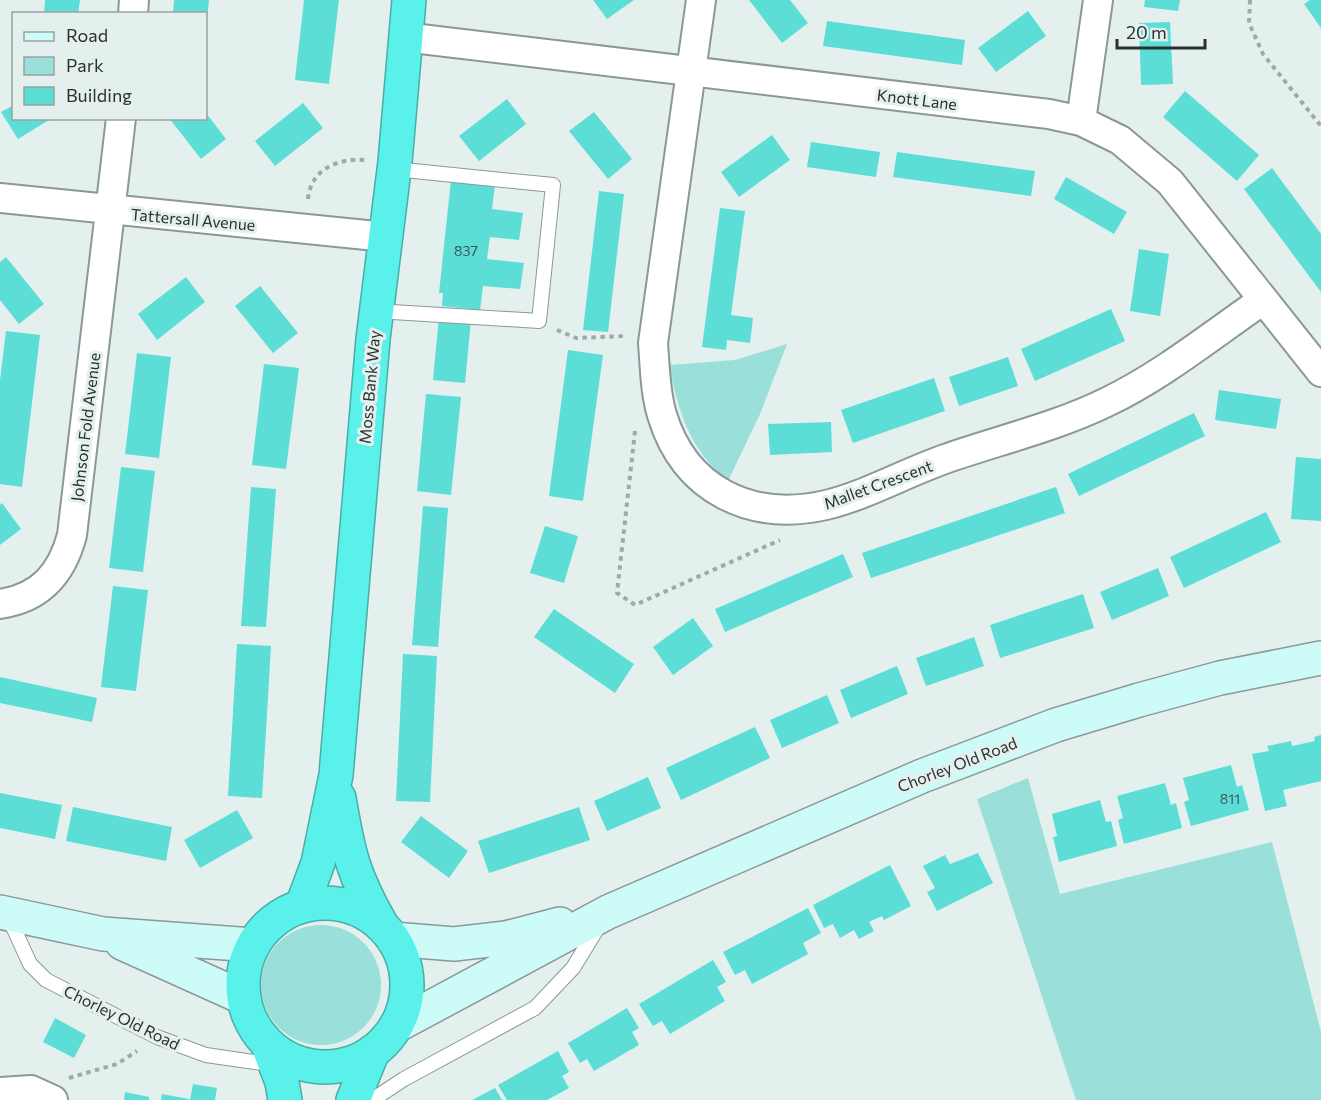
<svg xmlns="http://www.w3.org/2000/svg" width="1321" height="1100" viewBox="0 0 1321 1100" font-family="Commissioner,sans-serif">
  <rect width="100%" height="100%" fill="#e3f0ee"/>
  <path fill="#9adfda" d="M787 344 760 414 728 481C689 449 679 413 669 365L735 360Z
    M1028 778 1060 894 1272 842 1321 1032V1100H1076L977 799Z
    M261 985a60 60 0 1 1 120 0a60 60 0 1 1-120 0Z"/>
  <path fill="#5cddd6" d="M45 0H80L78 14H44Z
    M174 0H209L207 19 206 14H173Z
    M304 0H339L329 84 295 80Z
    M593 0H634L607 19Z
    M749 0H790L808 23 782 43Z
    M1145 0H1180L1178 11 1144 7Z
    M1310 0H1321V28L1304 4Z
    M1028 11 1046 36 996 72 978 48Z
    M827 21 965 40 962 65 823 46Z
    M1170 22 1173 84 1141 85 1139 23Z
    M1185 91 1259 155 1237 181 1163 117Z
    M507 99 526 124 479 161 459 136Z
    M303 103 323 128 275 166 255 141Z
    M14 105V118H52L18 139 1 112Z
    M594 112 632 159 608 179 569 131Z
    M206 113 226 139 201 159 169 118H206Z
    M772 135 790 160 739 197 721 172Z
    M811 142 880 152 876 177 807 167Z
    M897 152 1035 171 1031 196 893 177Z
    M1272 168 1321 234V292L1244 189Z
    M1066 177 1127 212 1114 234 1054 199Z
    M451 180 495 185 492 209 523 213 519 240 490 237 487 259 524 263 520 289 483 286 480 310 442 306 443 293H439Z
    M599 191 624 194 608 332 583 330Z
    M720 208 745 211 731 315 753 318 750 343 727 340 726 350 702 347Z
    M1139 249 1169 254 1160 316 1130 311Z
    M6 257 44 304 19 324 0 300V262Z
    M186 277 205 302 157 340 138 314Z
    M260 286 298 333 273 353 235 306Z
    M1111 309 1125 341 1035 381 1021 349Z
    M439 317 471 320 465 383 433 380Z
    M6 331 40 335 22 487 0 484V380Z
    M568 350 603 355 583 501 549 496Z
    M137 353 171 357 159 458 125 454Z
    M1008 357 1018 386 959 406 949 377Z
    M264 364 299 368 286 469 252 465Z
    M934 378 945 411 853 443 841 410Z
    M1219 390 1281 399 1276 429 1215 420Z
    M426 394 461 397 451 495 417 491Z
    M1194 413 1205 436 1079 496 1068 474Z
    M831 422 832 452 770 455 768 424Z
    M1296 457 1321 459V521L1291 519Z
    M121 467 155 471 143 572 109 568Z
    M251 487 276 489 266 627 241 626Z
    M1056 487 1065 513 871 578 862 553Z
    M2 503 21 529 0 545V505Z
    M423 506 448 508 438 647 412 645Z
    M1266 512 1281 542 1184 588 1170 557Z
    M545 526 578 536 564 583 530 573Z
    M843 554 853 577 725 632 715 609Z
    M1158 568 1169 596 1112 620 1100 592Z
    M113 586 148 590 136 691 101 687Z
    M1083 594 1094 628 1000 658 990 625Z
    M554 609 634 664 615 693 534 637Z
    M693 618 713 646 673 675 653 647Z
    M974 637 984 666 926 686 916 658Z
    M237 644 271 646 262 798 228 796Z
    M403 654 437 656 430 802 396 801Z
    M897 666 908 694 851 718 840 690Z
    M0 677 97 698 92 722 0 703Z
    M827 695 839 723 782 748 770 720Z
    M755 727 770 758 681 800 666 768Z
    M1321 735V781L1283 790 1287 806 1265 811 1252 754 1269 751 1267 746 1291 741 1292 746 1315 741 1314 737Z
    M1231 765 1237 787 1242 785 1249 810 1191 826 1184 802 1189 800 1183 778Z
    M648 777 661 808 607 831 594 801Z
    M1165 783 1171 805 1176 803 1182 828 1124 844 1118 820 1123 818 1117 796Z
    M0 793 62 805 55 839 0 828Z
    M1100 800 1106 822 1111 821 1117 846 1059 862 1053 837 1057 836 1052 814Z
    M73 807 172 827 166 861 66 841Z
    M579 807 590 840 489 873 478 841Z
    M237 810 253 838 200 868 184 840Z
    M421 816 468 851 449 878 401 842Z
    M978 853 993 883 937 911 927 892 935 888 923 866 945 855 950 864Z
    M890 865 911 906 884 920 882 916 869 922 874 931 859 939 854 930 840 938 833 924 824 928 813 905Z
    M808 908 821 933 803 943 808 954 752 984 745 970 735 975 723 952Z
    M713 960 726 982 717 987 725 1001 670 1034 662 1021 653 1026 639 1004Z
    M627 1008 639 1028 632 1032 639 1045 594 1071 587 1059 580 1063 568 1043Z
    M55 1018 86 1035 74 1058 43 1042Z
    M558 1051 569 1072 562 1076 569 1088 547 1100H507L498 1085Z
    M193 1084 217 1088 215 1100H190Z
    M495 1088 502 1100H472Z
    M125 1092 149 1097V1100H124Z
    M162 1094 189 1099V1100H161Z"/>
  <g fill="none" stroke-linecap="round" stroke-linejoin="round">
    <defs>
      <path id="lane" d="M376 311 539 321 553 185 394 169
        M9 918 30 964 46 980 157 1037 206 1055 275 1065
        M372 1100 404 1079 535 1008 573 968 600 924"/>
      <path id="street" d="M701 0 653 343C655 367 655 392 662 415 685 491 752 522 826 505 867 495 905 473 945 459 999 440 1056 427 1107 402 1163 375 1212 335 1263 300
        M133 14 134 0
        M404 37 1049 114 1081 121 1120 140 1170 182 1321 372
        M1081 121 1098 0
        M0 198 386 237
        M0 604C41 598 62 573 72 535L121 118
        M0 1092 31 1090 53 1100"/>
      <path id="secondary" d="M0 912 103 934 253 945
        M393 939 454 944 506 938 560 924
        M122 943 244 998
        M396 1026 608 912 922 776 1056 725 1139 700 1220 678 1321 658"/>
      <path id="highway" d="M339 798C348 852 353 875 381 924
        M243 985a82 82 0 1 1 164 0a82 82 0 1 1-164 0Z
        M302 906 318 863 336 775 373 339 395 162 409 0
        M267 1043 282 1082 285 1100
        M353 1100 373 1051"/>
    </defs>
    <use href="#lane" stroke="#8c9897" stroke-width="16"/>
    <use href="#street" stroke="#8c9897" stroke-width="32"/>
    <use href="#secondary" stroke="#8c9897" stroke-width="36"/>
    <use href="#highway" stroke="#49ada8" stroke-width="36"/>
    <path stroke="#a0a9a8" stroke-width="4" stroke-dasharray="4.5 4.5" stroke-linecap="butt" d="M1250 0 1249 23 1263 54 1321 126
      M308 199C311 168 339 158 366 160
      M557 330 576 338 626 336
      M635 431 617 593 635 605 780 540
      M69 1078 117 1064 137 1051"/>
    <use href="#lane" stroke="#fff" stroke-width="14"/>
    <use href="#street" stroke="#fff" stroke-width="28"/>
    <use href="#secondary" stroke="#cdfbf8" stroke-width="33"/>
    <use href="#highway" stroke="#59f1e9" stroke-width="33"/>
  </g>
  <g text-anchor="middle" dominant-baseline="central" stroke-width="6" stroke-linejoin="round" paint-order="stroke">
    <g font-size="14" fill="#375a59">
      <text x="466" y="250">837</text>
      <text x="1230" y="798">811</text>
    </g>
    <g font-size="16" fill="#2b2f2f" stroke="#e3f0ee">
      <text transform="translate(917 99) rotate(7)">Knott Lane</text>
      <text transform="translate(193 219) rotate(5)">Tattersall Avenue</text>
      <text transform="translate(369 387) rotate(-85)">Moss Bank Way</text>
      <text transform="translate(85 427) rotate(-83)">Johnson Fold Avenue</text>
      <text transform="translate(878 484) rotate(-20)">Mallet Crescent</text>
      <text transform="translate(957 764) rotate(-21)">Chorley Old Road</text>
      <text transform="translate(122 1017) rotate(26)">Chorley Old Road</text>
    </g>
  </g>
  <rect x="12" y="12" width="195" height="108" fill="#e3f0ee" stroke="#99a3a2" stroke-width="1.5"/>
  <rect x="24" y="32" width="30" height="9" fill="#cdfbf8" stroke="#99a3a2" stroke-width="1.5"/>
  <text x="66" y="42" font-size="18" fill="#2b2f2f">Road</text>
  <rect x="24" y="57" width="30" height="18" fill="#9adfda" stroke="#99a3a2" stroke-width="1.5"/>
  <text x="66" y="72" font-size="18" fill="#2b2f2f">Park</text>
  <rect x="24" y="87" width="30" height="18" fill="#5cddd6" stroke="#99a3a2" stroke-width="1.5"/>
  <text x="66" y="102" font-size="18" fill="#2b2f2f">Building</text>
  <path d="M1117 39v9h88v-9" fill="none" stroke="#2b2f2f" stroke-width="3"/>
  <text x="1126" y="39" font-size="18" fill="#2b2f2f" stroke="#e3f0ee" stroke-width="4.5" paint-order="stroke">20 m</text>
</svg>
